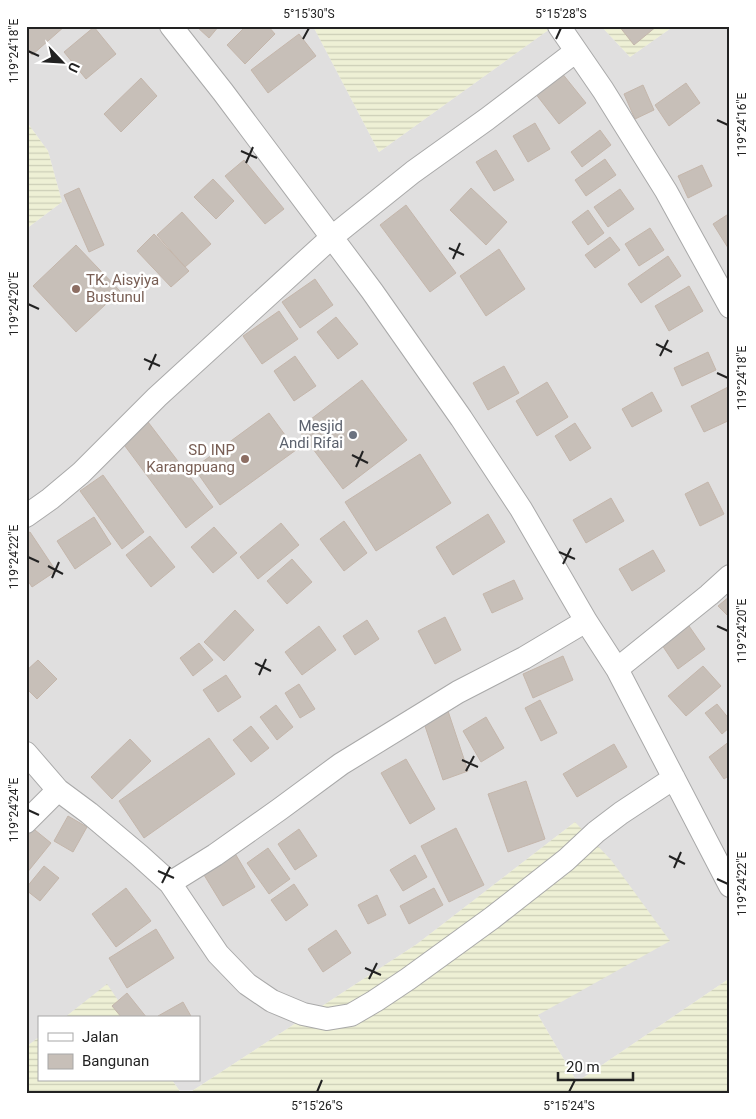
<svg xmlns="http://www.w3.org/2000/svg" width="756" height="1119" viewBox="0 0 756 1119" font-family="Roboto,sans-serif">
  <defs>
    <pattern id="farmland-rules" width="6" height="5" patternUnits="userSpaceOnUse" patternTransform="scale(1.25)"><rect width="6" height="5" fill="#eef0d5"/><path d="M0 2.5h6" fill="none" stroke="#ccceb7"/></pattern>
  </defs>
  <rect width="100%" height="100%" fill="#f2efe9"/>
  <path fill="#e0dfdf" d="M26 26H313L379 152 554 26H601L630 57 674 26H730V978L577 1082 538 1015 575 822 417 944 189 1093H181L172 1080H199V1018H130L107 985 64 1018H39V1037L26 1047V229L62 202 48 151 26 121Z"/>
  <path fill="url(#farmland-rules)" d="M313 26H554L379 152Z
    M601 26H674L630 57Z
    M26 121 48 151 62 202 26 229Z
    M575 822 611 860 670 941 538 1015 577 1082 730 978V1093H189L417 944Z
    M107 984 130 1018H64Z
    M39 1037V1080H172L181 1093H26V1047Z"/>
  <path fill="#c7bfb8" stroke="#c4b6ab" d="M26 26H65L32 55 26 48Z
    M196 26H219L209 38Z
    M246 26H268L275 34 245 64 227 45Z
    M619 26H657L634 45Z
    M94 27 116 54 86 79 64 52Z
    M299 34 316 56 268 93 251 70Z
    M561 72 586 103 559 124 535 93Z
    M141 78 157 96 121 132 104 114Z
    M686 83 700 103 669 126 655 105Z
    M643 85 654 110 635 119 624 94Z
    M535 123 550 149 528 162 513 136Z
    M600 130 611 145 582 167 571 152Z
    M496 150 514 180 494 191 476 162Z
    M605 159 616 175 586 196 575 180Z
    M244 160 284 209 265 224 225 176Z
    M702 165 712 186 688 198 678 176Z
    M213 179 234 201 216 219 194 197Z
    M79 188 104 245 89 252 64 195Z
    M471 188 507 222 486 245 450 210Z
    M620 189 634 209 608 227 594 207Z
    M406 205 456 273 430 292 380 225Z
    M588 210 604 233 588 245 572 222Z
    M182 212 211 244 185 267 157 235Z
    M730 213V251L713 224Z
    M650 228 664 250 639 266 625 244Z
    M154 234 189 271 171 287 137 251Z
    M610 237 620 250 595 268 585 255Z
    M76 245 120 291 76 332 33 286Z
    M499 249 525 289 486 316 460 276Z
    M668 256 681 276 641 303 628 284Z
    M315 279 333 305 300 328 282 302Z
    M689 286 703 311 669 331 655 306Z
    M279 311 298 339 262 364 243 336Z
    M336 317 358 344 338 359 317 332Z
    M708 352 716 370 682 386 674 368Z
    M295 356 316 386 294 401 274 371Z
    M504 366 519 393 488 410 473 383Z
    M362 380 407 440 343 489 298 429Z
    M547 382 568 417 537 436 516 401Z
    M730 386V420L704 432 691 406Z
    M652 392 662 411 632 427 622 409Z
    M269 413 296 450 220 505 194 468Z
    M148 422 213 507 186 528 122 442Z
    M575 423 591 448 570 461 555 436Z
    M420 454 451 503 376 551 345 502Z
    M103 475 144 532 122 549 80 491Z
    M708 482 724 514 700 526 685 494Z
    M611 498 624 521 586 543 573 520Z
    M488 514 505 542 453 575 436 547Z
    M94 517 111 544 75 569 57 541Z
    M344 521 367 553 344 571 320 539Z
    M281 523 299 545 258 579 240 557Z
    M214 527 237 553 213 573 191 547Z
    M30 532 56 571 32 587 26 578V534Z
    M150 536 175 567 151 587 126 555Z
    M653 550 665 571 632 591 619 569Z
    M292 559 312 582 287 604 267 581Z
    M514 580 523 599 492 613 483 594Z
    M730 596V618L718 606Z
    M235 610 254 630 224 661 204 642Z
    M445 617 461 650 435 664 418 631Z
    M367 620 379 639 355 655 343 636Z
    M319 626 336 650 302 675 285 652Z
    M689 626 705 649 678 669 662 645Z
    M199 643 213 660 193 676 180 658Z
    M563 656 573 680 533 698 523 674Z
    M38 660 57 679 37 699 26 688V671Z
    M703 666 721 686 686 716 668 696Z
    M226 675 241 697 218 712 203 690Z
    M299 684 315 709 300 718 285 693Z
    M540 700 557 733 541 741 525 708Z
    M717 704 730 720V727L722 734 705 713Z
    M276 705 293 727 277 740 260 717Z
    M448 711 468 771 443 780 423 720Z
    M486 717 504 748 481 762 463 731Z
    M251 726 269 748 251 762 233 740Z
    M209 738 235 774 144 838 119 801Z
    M130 739 151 761 112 799 91 777Z
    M730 741V775L724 779 709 757Z
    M614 744 627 767 577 797 563 774Z
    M406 759 435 809 410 824 381 773Z
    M526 781 545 839 508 852 488 794Z
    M68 816 87 827 73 852 54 841Z
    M30 826 51 843 26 874V830Z
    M456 828 484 885 449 902 421 846Z
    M299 829 317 856 295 870 278 844Z
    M268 848 290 879 269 894 247 863Z
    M233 850 255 887 223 906 201 870Z
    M415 855 427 877 403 891 390 870Z
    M44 866 59 878 40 901 26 890V888Z
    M294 884 308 905 286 921 271 900Z
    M126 888 151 921 116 947 92 914Z
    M434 888 443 905 409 924 400 906Z
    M377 895 386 915 368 924 358 905Z
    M156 929 174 958 127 988 109 958Z
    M336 930 351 953 323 972 308 949Z
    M127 993 147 1018H122L112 1006Z
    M183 1002 192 1018H159L158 1016Z"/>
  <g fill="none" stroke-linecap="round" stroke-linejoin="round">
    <defs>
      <path id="minor" d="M171 26 223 92 372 291 461 418 521 509 586 621 617 669 730 886
        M559 26 603 90 666 191 730 307
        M26 516 50 499 81 473 157 397 332 237 413 172 487 119 575 52
        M617 669 709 595 730 576
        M26 753 58 790 89 813 139 855 170 883 218 954 247 984 272 1001 303 1014 327 1019 351 1015 375 1001 408 979 492 918 566 860 596 832 621 813 674 778
        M26 822 58 790
        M170 883 215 855 280 809 341 764 458 692 524 658 586 621"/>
    </defs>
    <use href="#minor" stroke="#a9a9a9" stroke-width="24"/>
    <use href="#minor" stroke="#fff" stroke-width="22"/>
  </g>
  <path fill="none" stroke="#222" stroke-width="2" d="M303 39 309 28M556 39 561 28M28 51 39 56M717 120 728 125M241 151 257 158M246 163 253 147M449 248 464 255M453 259 460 243M28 304 39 309M656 344 672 352M660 356 668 340M144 359 160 366M149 370 156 354M717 373 728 378M352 455 368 463M356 467 363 451M559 552 575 559M28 557 39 562M563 564 571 548M48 566 63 574M52 578 59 562M717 626 728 631M255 663 271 671M259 675 266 659M462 760 478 767M466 771 474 756M28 810 39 815M669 856 685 864M674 868 681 852M158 871 174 878M717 879 728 884M162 883 170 867M365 968 381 975M369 979 377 963M317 1092 322 1080M569 1092 575 1080"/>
  <g fill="#8d6e63" stroke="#fff" stroke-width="2">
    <circle cx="76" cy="289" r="5"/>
    <circle cx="245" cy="459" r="5"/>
  </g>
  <circle fill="#6b7280" stroke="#fff" stroke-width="2" cx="353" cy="435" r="5"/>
  <g text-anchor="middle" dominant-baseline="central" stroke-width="5" stroke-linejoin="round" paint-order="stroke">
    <g font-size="15" fill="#785e54" stroke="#fff" text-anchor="start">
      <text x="86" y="280">TK. Aisyiya<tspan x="86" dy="17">Bustunul</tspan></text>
      <text x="235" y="450" text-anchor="end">SD INP<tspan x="235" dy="17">Karangpuang</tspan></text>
    </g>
    <g font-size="15" fill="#5b616d" stroke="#fff" text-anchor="end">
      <text x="343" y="426">Mesjid<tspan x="343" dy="17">Andi Rifai</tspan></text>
    </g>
  </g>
  <rect width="756" height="1119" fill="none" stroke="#ffffff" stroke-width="55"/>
  <rect x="38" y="1016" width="162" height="65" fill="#ffffff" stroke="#a7a7a7"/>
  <rect x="48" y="1033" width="25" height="8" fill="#ffffff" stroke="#a7a7a7"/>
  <text x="82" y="1042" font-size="15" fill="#222222">Jalan</text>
  <rect x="48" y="1054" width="25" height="15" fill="#c7bfb8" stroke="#a7a7a7"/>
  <text x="82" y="1066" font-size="15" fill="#222222">Bangunan</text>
  <g transform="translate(62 62) rotate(115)" stroke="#ffffff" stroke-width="4" paint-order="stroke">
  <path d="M0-4L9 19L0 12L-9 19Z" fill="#222222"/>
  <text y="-8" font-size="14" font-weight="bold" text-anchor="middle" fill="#222222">U</text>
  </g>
  <path d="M558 1072v8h75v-8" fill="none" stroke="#222222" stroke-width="2.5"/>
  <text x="566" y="1072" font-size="15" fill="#222222" stroke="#ffffff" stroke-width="4" paint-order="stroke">20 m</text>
  <rect x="28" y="28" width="700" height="1064" fill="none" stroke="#222" stroke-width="2"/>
  <g font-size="12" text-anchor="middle" fill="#222">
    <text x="309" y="18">5°15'30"S</text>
    <text x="561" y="18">5°15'28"S</text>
    <text transform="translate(14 51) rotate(-90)" y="4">119°24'18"E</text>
    <text transform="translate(742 125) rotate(-90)" y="4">119°24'16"E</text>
    <text transform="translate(14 304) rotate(-90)" y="4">119°24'20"E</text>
    <text transform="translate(742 378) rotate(-90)" y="4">119°24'18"E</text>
    <text transform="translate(14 557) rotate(-90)" y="4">119°24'22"E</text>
    <text transform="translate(742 631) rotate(-90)" y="4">119°24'20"E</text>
    <text transform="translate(14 810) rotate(-90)" y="4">119°24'24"E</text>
    <text transform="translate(742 884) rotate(-90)" y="4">119°24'22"E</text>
    <text x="317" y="1110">5°15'26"S</text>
    <text x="569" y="1110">5°15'24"S</text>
  </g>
</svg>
